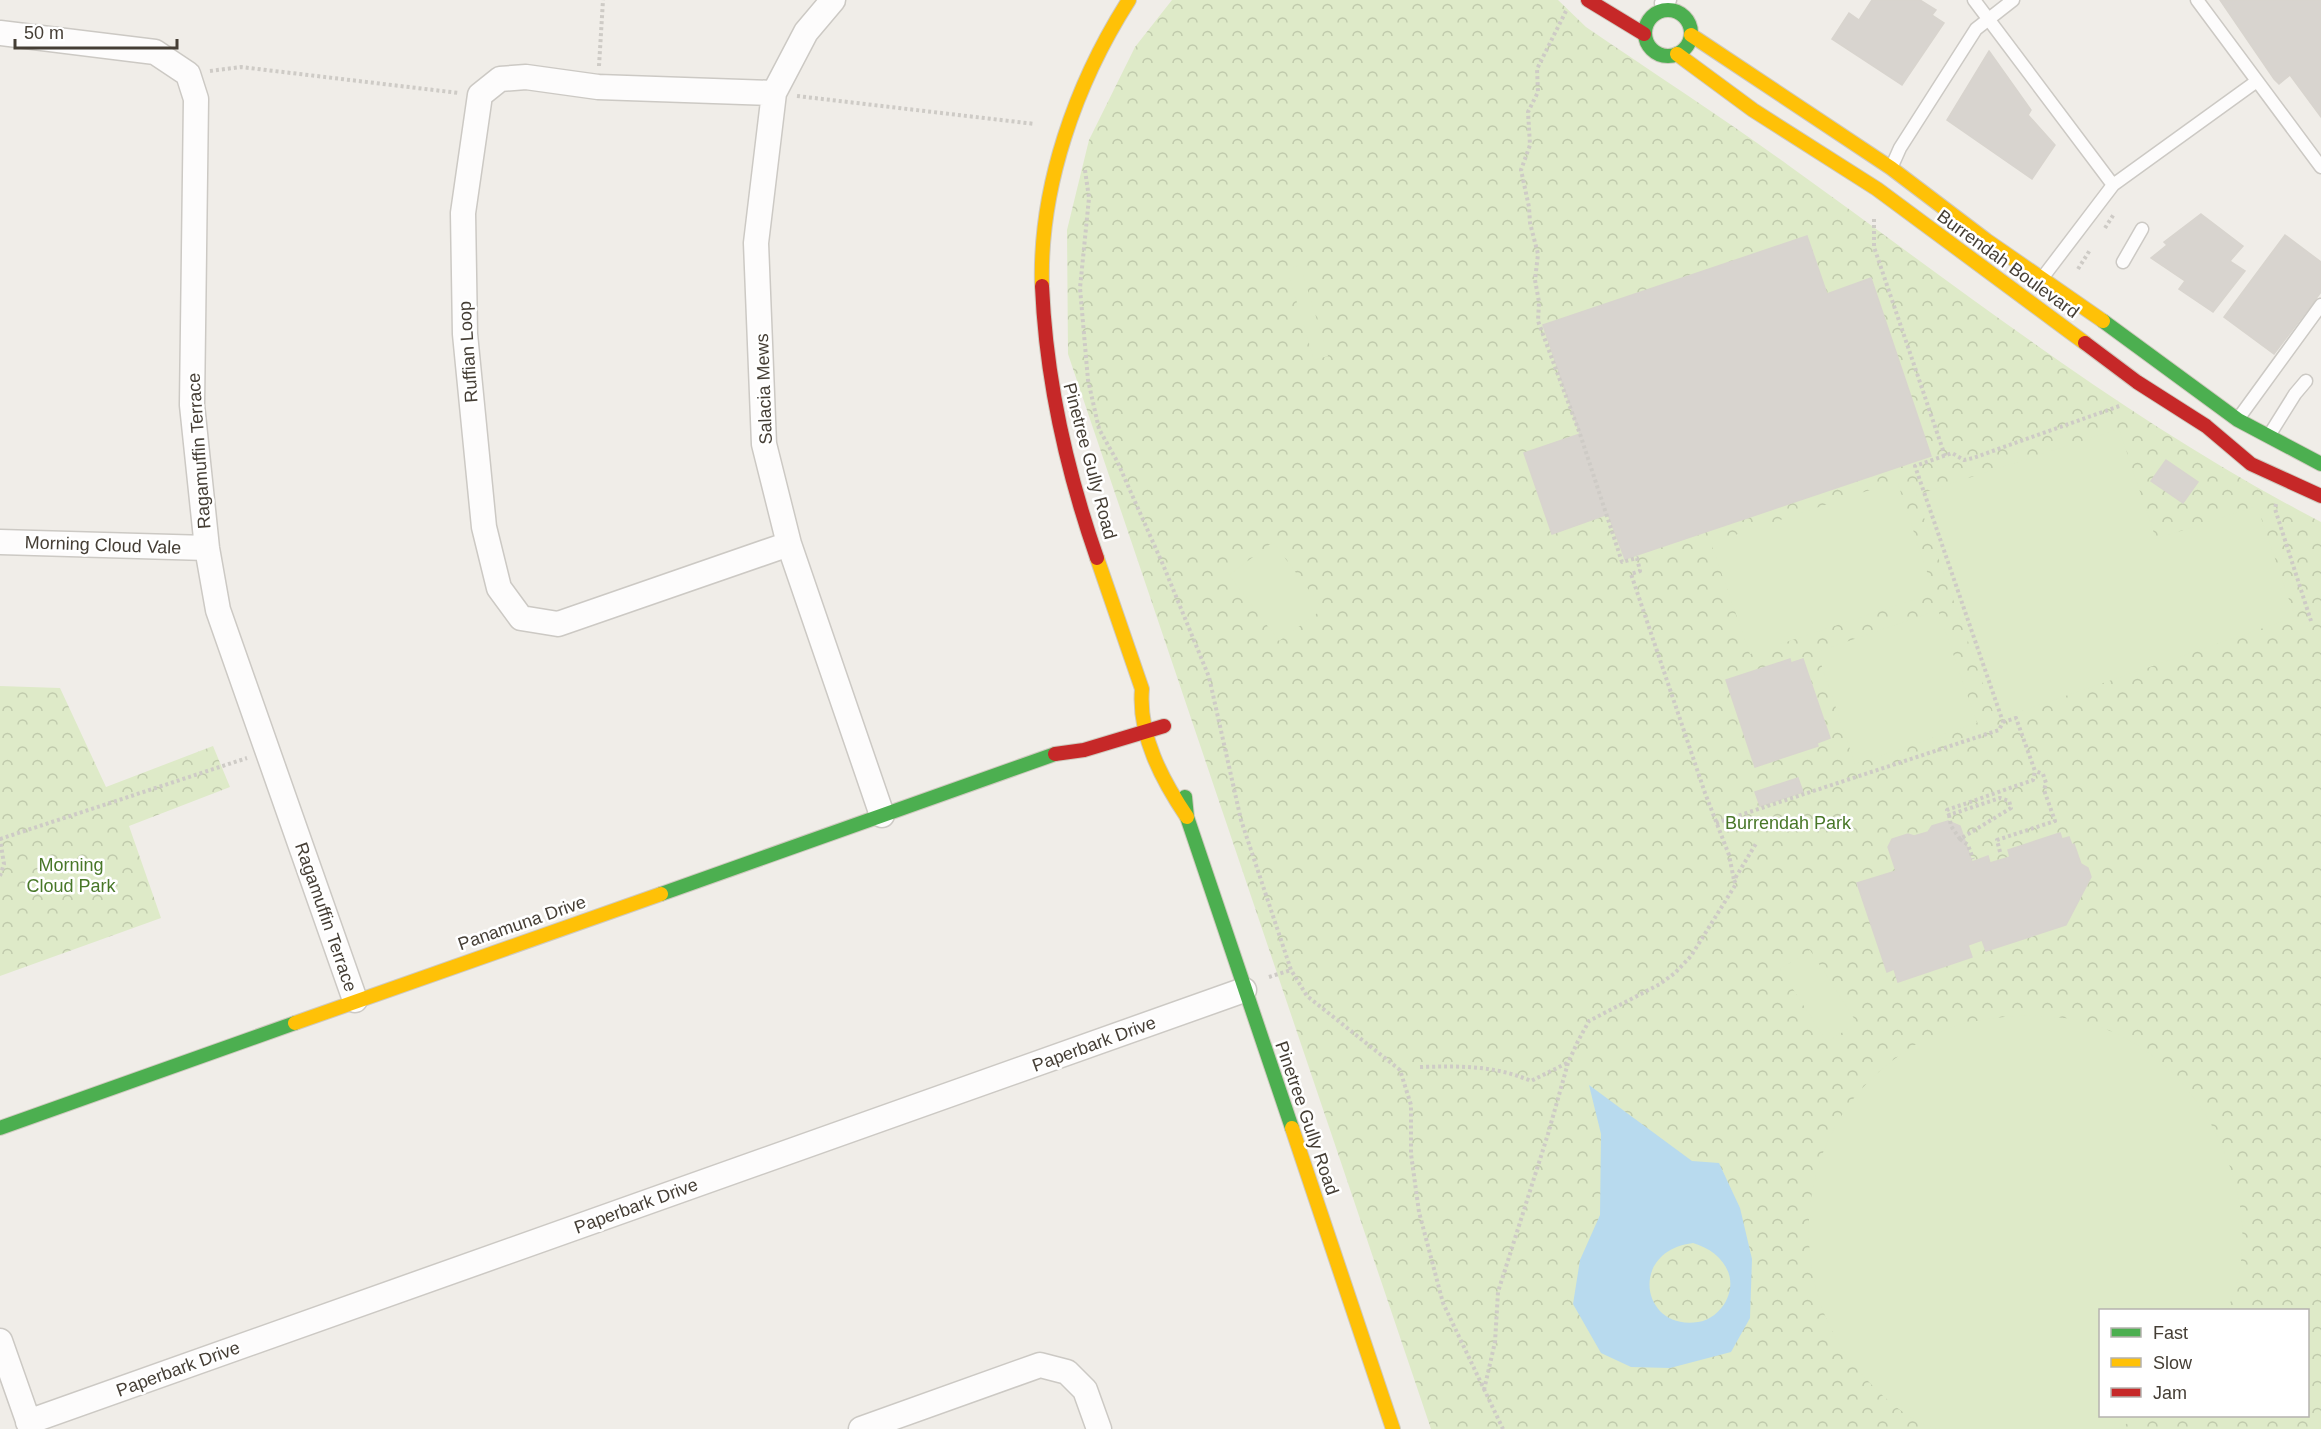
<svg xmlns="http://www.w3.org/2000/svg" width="2321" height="1429" viewBox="0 0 2321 1429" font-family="Arial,sans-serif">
  <defs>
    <pattern id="park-crowns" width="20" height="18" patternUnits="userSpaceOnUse" patternTransform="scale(1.5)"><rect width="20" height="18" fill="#deeac8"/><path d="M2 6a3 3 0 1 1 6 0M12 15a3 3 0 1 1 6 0" fill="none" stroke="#c0caac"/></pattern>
  </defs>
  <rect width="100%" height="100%" fill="#f0ede8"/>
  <path fill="url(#park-crowns)" fill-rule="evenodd" d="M1172 0H1558L1586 27C1653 73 1722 117 1788 165 1962 290 2130 423 2321 522V1429H1431L1068 354 1067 230 1089 140 1135 47ZM2100 1310H2308V1416H2100Z
    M0 686 60 688 106 787 213 746 230 787 129 826 161 918 0 976Z"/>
  <path fill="#deeac8" d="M1300 265 1328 356 1314 360 1287 269Z
    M2119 429 2156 539 2257 506 2295 617 1996 720 1916 495Z
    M1897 481 1934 593 1750 654 1711 543Z
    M1273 542 1323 609 1279 641 1229 575Z
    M1938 610 1977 723 1855 764 1817 652Z
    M1810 950 1857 1023 1827 1042 1780 969Z
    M2032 1015C2047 1017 2063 1017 2077 1020 2163 1040 2220 1113 2238 1195 2246 1231 2244 1276 2227 1310H2100V1416H2141L2117 1429C2073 1429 2029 1429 1985 1429 1971 1429 1950 1429 1936 1429 1907 1420 1879 1394 1860 1372 1796 1300 1792 1184 1848 1106 1867 1079 1894 1057 1923 1040 1956 1021 1995 1017 2032 1015Z"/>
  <path fill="#b8daee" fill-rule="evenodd" d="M1589 1085 1692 1161 1719 1163 1740 1208 1752 1259 1750 1318 1731 1352 1670 1368 1631 1367 1601 1353 1573 1304 1580 1260 1600 1215 1601 1134ZM1693 1243C1718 1250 1740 1273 1726 1301 1721 1311 1709 1321 1698 1322 1641 1331 1628 1251 1693 1243Z"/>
  <path fill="#d8d4cf" stroke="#d8d4ce" stroke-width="1.5" d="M1872 0H1920L1936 10 1932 15 1944 23 1902 85 1832 39 1849 13 1859 20Z
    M2220 0H2321V117L2290 75 2279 84 2274 79Z
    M1989 51 2031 110 2028 115 2055 145 2032 179 1947 120Z
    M2201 214 2243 246 2230 261 2245 271 2213 312 2179 289 2185 281 2151 258 2167 245 2164 242Z
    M2285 235 2321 262V292L2274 354 2224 317Z
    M1807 236 1827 294 1871 278 1931 456 1625 559 1608 514 1552 534 1524 453 1580 434 1543 325Z
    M2166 460 2198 482 2183 503 2151 481Z
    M1790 659 1791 663 1803 659 1830 738 1817 743 1818 746 1755 767 1726 680Z
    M1798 778 1803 792 1760 806 1755 792Z
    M1948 821 1960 826 1972 862 1988 856 1990 863 2010 857 2008 850 2060 833 2062 839 2069 837 2072 845 2074 844 2081 864 2088 868 2091 877 2066 925 1986 951 1982 940 1968 945 1972 957 1898 982 1894 969 1887 972 1857 883 1896 871 1888 847 1892 839 1908 834 1914 836 1928 832 1932 826Z"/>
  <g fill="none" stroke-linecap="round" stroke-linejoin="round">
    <defs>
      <path id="lane" d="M1974 0 2113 185
        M2197 0 2321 167
        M1661 3 1670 0
        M1892 166 1900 148 1976 29 2013 0
        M2123 262 2142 229
        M2043 277 2113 185 2257 81
        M2238 419 2321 305
        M2270 434 2295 394 2306 381"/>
      <path id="street" d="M833 0 806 32 774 93 756 243 764 444 789 544 882 815
        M0 33 155 52 188 74 196 99 192 405 207 548 218 610 355 1000
        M774 93 598 87 526 77 500 79 480 95 463 213 465 334 484 527 499 588 521 618 558 624 789 544
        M0 542 207 548
        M0 1341 31 1429
        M28 1422 1244 990
        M861 1429 1040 1365 1067 1372 1085 1390 1099 1429"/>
      <path id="fast" d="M1645 33a23 23 0 1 1 46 0a23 23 0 1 1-46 0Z
        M2103 321 2238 420 2321 464
        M1185 797 1187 817 1292 1128
        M661 894 1055 754
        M0 1128 295 1023"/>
      <path id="slow" d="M1691 35 1891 168 1986 240 2103 321
        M1677 54 1753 110 1877 189 2085 343
        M1042 286C1039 187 1076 83 1129 0
        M1097 558 1142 689C1138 735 1162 780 1187 817
        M295 1023 661 894
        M1292 1128 1393 1429"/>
      <path id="jam" d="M1588 0 1644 34
        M1042 286C1046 380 1066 469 1097 558
        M2085 343 2137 382 2206 426 2251 464 2321 496
        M1055 754 1084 750 1164 726"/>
    </defs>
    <use href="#lane" stroke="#ccc9c4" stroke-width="15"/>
    <use href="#street" stroke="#ccc9c4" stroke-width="27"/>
    <use href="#fast" stroke="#cfcabf" stroke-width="16"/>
    <use href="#slow" stroke="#cfcabf" stroke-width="16"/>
    <use href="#jam" stroke="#cfcabf" stroke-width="16"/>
    <path stroke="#cecbc6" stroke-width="4" stroke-dasharray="3 3" stroke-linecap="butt" d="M1566 11 1537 69 1538 92 1528 112 1530 145 1521 170 1529 207 1530 223 1538 254 1535 280 1539 302 1538 321 1580 434 1622 562 1637 558 1640 571 1631 574 1705 793 1729 855 1734 880
      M599 66 603 0
      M210 71 241 67 459 93
      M797 96 1035 124
      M1085 170 1089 198 1080 288 1088 380 1099 429 1117 461 1164 567 1209 677 1241 820 1291 970 1307 996 1400 1070 1411 1105V1154L1419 1212 1443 1303 1503 1429
      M1874 219V247L1945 456
      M2105 228 2114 214
      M2078 269 2090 250
      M2276 504 2275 509 2311 621
      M1949 815 1951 826 1960 839 2011 808 2009 801 2000 798 1949 815 1947 810 2033 780 2035 771 2016 718 2003 722
      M1716 823 1999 730 2003 722 1915 466 1952 453 1964 460 1973 458 2122 405
      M0 839 247 758
      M1960 839 1968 845 1973 859
      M2000 852 1997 840 2055 821 2044 790 2046 783 2043 774 2035 771
      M0 876 4 864 0 839
      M1269 977 1291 970
      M1420 1067C1459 1066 1494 1065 1531 1081L1567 1063
      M1484 1390 1495 1342 1498 1292 1548 1134 1568 1063 1578 1041 1589 1021 1660 984 1675 973 1691 956 1736 884 1734 880 1757 842"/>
    <use href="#lane" stroke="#fdfcfc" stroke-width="12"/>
    <use href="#street" stroke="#fdfcfc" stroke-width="24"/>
    <use href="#fast" stroke="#4caf50" stroke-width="14"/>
    <use href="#slow" stroke="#ffc107" stroke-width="14"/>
    <use href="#jam" stroke="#c62828" stroke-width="14"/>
  </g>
  <g text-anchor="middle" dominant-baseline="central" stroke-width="5" stroke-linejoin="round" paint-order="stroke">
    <g font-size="18" fill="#453e35" stroke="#fff">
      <text transform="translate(2008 264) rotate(36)">Burrendah Boulevard</text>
      <text transform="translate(468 352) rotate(-94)">Ruffian Loop</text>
      <text transform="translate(764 389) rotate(-92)">Salacia Mews</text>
      <text transform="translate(199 451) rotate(-94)">Ragamuffin Terrace</text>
      <text transform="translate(1090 461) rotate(75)">Pinetree Gully Road</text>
      <text transform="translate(103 545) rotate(2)">Morning Cloud Vale</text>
      <text transform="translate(326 917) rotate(71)">Ragamuffin Terrace</text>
      <text transform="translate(522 923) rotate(-19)">Panamuna Drive</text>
      <text transform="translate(1094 1044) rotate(-20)">Paperbark Drive</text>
      <text transform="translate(1307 1118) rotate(71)">Pinetree Gully Road</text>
      <text transform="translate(636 1206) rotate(-20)">Paperbark Drive</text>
      <text transform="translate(178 1369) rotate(-20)">Paperbark Drive</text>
    </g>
    <g font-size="18" fill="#487728" stroke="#fff">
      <text x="1788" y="823">Burrendah Park</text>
      <text x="71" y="865">Morning<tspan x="71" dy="21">Cloud Park</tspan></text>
    </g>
  </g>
  <rect x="2099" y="1309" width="210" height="108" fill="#ffffff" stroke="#b5b2ae" stroke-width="1.5"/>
  <rect x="2111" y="1328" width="30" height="9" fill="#4caf50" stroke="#b5b2ae" stroke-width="1.5"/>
  <text x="2153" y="1339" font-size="18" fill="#453e35">Fast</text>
  <rect x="2111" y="1358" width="30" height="9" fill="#ffc107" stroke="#b5b2ae" stroke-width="1.5"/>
  <text x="2153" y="1369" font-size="18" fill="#453e35">Slow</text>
  <rect x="2111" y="1388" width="30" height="9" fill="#c62828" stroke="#b5b2ae" stroke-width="1.5"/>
  <text x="2153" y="1399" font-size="18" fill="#453e35">Jam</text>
  <path d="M15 39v9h162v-9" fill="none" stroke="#453e35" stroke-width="3"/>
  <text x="24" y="39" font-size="18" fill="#453e35" stroke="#ffffff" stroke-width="4.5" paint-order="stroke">50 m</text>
</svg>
